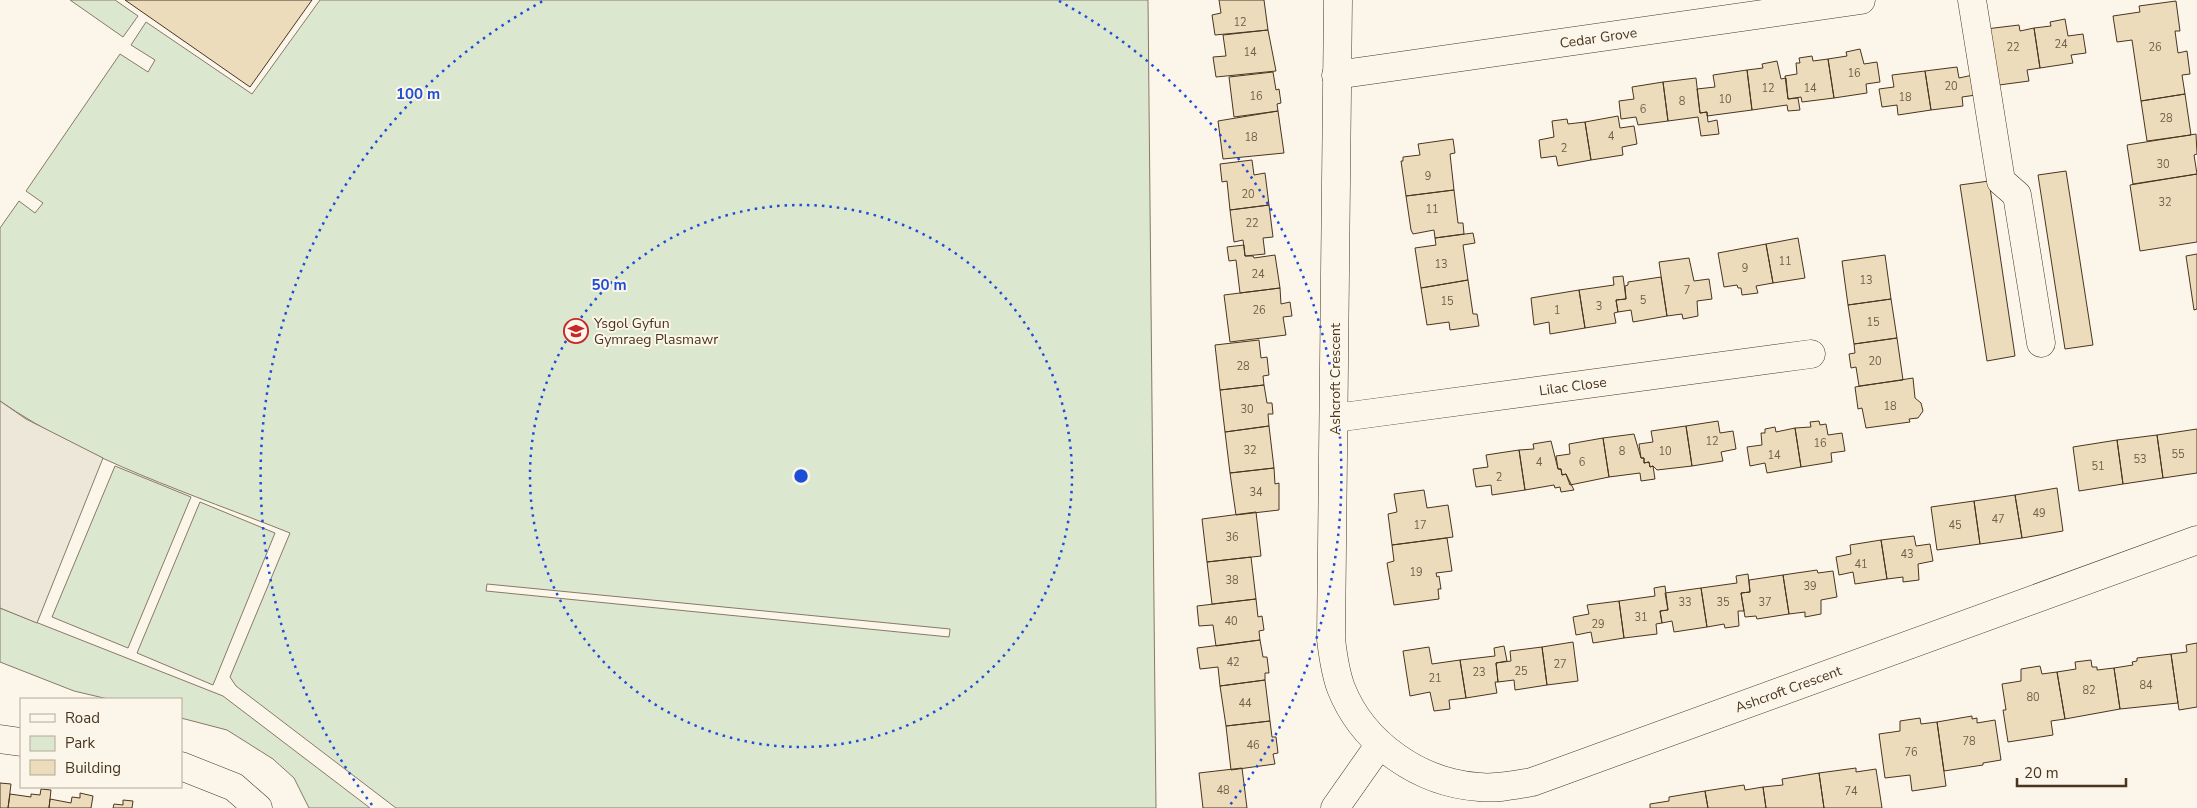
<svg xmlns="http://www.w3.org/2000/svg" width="2197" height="808" viewBox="0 0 2197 808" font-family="'Nunito Sans',sans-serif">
  <rect width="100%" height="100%" fill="#fbf6e9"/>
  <path fill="#dce7d0" stroke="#887966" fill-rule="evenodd" d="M70 0H115L138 16 123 37Z
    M320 0H1148L1156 808H396L236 686 230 677 290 533C192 494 87 461 0 401V228L19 201 35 213 43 203 26 191 120 54 148 72 155 60 131 45 146 22 252 94ZM487 584 950 629V630L949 637 486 591Z
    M115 466 191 497 128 648 52 617Z
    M200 502 275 533 213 685 137 653Z
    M0 608 223 696 370 808H309L294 778 273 759 227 730 181 718V699H108L74 691 0 662Z"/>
  <path fill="#ede7d9" stroke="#887966" d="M0 401 26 419 103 458 37 623 0 608Z"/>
  <path fill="#ecdcbc" stroke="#4a3520" d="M125 0H312L250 87Z
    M1219 0H1264L1268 30 1215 35 1212 15 1221 13Z
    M2176 1 2180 31H2175L2178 53 2187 51 2190 74 2182 75 2185 94 2141 101 2132 40 2117 42 2113 16 2140 12 2139 6Z
    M2065 19 2068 36 2083 34 2086 53 2071 55 2073 63 2040 68 2034 28 2051 26 2050 22Z
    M2019 25 2020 31 2034 28 2040 68 2027 70 2029 81 1999 85 1986 29Z
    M1268 30 1276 71 1216 77 1213 57 1226 56 1223 35Z
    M1860 49 1864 64 1877 62 1880 82 1866 84 1867 93 1834 98 1828 59 1847 56 1846 52Z
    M1812 56 1813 61 1828 59 1834 98 1802 102 1801 97 1788 99 1785 76 1797 74 1796 63H1800L1799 58Z
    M1777 61 1781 79 1786 78 1788 99 1798 98 1800 110 1788 111 1787 105 1752 110 1747 70 1763 68 1762 64Z
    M1957 67 1959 78 1973 75 1976 95 1962 97 1963 106 1931 110 1925 71Z
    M1747 70 1752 110 1707 116V112L1700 113 1697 89 1715 87 1713 75Z
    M1925 71 1931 110 1898 115 1897 105 1882 107 1879 89 1894 87 1892 75Z
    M1273 72 1276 90 1279 89 1281 103 1277 104 1278 111 1234 117 1229 77Z
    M1696 78 1700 113 1707 112 1708 122 1717 120 1719 134 1701 136 1698 117 1668 121 1663 82Z
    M1663 82 1668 121 1638 125 1636 117 1621 119 1619 101 1634 99 1632 87Z
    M2185 94 2191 135 2147 141 2141 101Z
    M1278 111 1284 153 1223 159 1218 121Z
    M1618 116 1620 128 1634 126 1637 144 1622 147 1623 155 1591 160 1585 122Z
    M1567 119 1568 124 1585 122 1591 160 1558 166 1556 156 1541 158 1539 140 1554 137 1552 121Z
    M2196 134 2197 154 2194 155 2197 174 2133 184 2127 145Z
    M1453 139 1455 153 1450 154 1454 190 1406 196 1401 161H1403V157L1420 155 1418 144Z
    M1252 160 1254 175 1265 173 1269 205 1230 210 1227 181 1222 182 1220 164Z
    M2066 171 2093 345 2065 349 2038 175Z
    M2197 174V242L2140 251 2130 185Z
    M1989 181 2015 356 1987 361 1960 185Z
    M1454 190 1458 223H1463L1464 234 1435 238 1434 230 1413 234 1411 230 1406 196Z
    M1269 205 1273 237 1263 238 1265 254 1245 256 1243 240 1234 242 1230 210Z
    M1473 233 1475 243 1463 245 1468 280 1421 288 1415 248 1436 245 1435 238Z
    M1798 238 1805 278 1773 283 1766 244Z
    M1766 244 1773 283 1756 286 1758 293 1742 295 1741 288H1738L1737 285 1724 287 1718 253Z
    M1244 245 1245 256H1253L1254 258 1275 255 1280 288 1240 293 1236 260 1229 261 1227 247Z
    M2197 254V309L2194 310 2186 256Z
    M1885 255 1891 299 1848 305 1842 261Z
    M1689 258 1694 281 1709 279 1712 299 1697 301 1698 316 1683 319 1682 314 1667 316 1659 262Z
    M1623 276 1626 299 1616 300 1618 312 1614 313 1616 323 1585 328 1579 290 1614 285 1613 277Z
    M1661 277 1667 316 1633 322 1631 310 1618 312 1616 300 1626 299 1625 286 1628 285V282Z
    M1468 280 1473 314H1477L1479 326 1450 330 1449 322 1427 325 1421 288Z
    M1280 288 1281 304 1290 302 1292 316 1283 317 1286 335 1230 342 1224 295Z
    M1579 290 1585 328 1550 334 1549 322 1534 325 1531 298Z
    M1891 299 1897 338 1854 344 1848 305Z
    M1897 338 1903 380 1859 386 1856 367 1851 368 1849 354 1855 353 1854 344Z
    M1259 340 1261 358 1267 357 1269 375 1263 376 1264 385 1220 390 1215 345Z
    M1913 378 1915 398 1921 403 1923 411 1918 418 1909 419 1910 422 1866 428 1862 408 1858 409 1855 387Z
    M1264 385 1267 403H1272L1273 414H1268L1269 426 1225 432 1220 390Z
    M1718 421 1720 433 1733 431 1736 449 1721 452 1723 461 1692 466 1686 426Z
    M1819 421 1820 425 1826 424 1828 435 1842 433 1845 451 1831 453 1832 462 1801 467 1795 428 1811 427 1810 422Z
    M1269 426 1274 468 1230 473 1225 432Z
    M1686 426 1692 466 1657 470 1653 466 1650 467 1649 462 1644 463V458H1641L1639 444 1653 442 1651 431Z
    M1775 427 1776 432 1795 428 1801 467 1767 473 1765 463 1750 466 1747 447 1762 445 1761 433H1765V429Z
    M2197 429V473L2163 478 2157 435Z
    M1634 434 1641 458H1644V463L1649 462 1650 467 1653 466 1655 479 1641 481 1640 473 1609 477 1603 438Z
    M2157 435 2163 478 2123 484 2117 440Z
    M1603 438 1609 477 1570 485 1566 474 1562 475 1561 469H1558L1556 456 1570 454 1569 444Z
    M2117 440 2123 484 2079 491 2073 447Z
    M1551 441 1558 469H1561L1562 475 1566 474 1574 490 1561 492 1560 487 1555 488 1554 485 1525 490 1519 450 1534 449 1533 444Z
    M1519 450 1525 490 1492 495 1491 485 1476 487 1473 469 1488 467 1486 455Z
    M1274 468 1275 484 1279 483V510L1236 515 1230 473Z
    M2057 488 2063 531 2022 538 2015 495Z
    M1424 490 1427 508 1448 505 1453 537 1392 545 1388 514 1397 512 1394 494Z
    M2015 495 2022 538 1980 544 1974 501Z
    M1974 501 1980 544 1937 550 1931 507Z
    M1256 512 1261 556 1207 562 1202 519Z
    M1914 536 1916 546 1930 544 1933 561 1918 564 1919 580 1903 582V577L1887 579 1881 540Z
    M1447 538 1452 571 1436 573 1437 577 1439 576 1441 589H1438L1439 599 1394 605 1387 563 1394 561 1392 545Z
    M1881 540 1887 579 1855 584 1853 572 1839 575 1836 557 1851 554 1850 545Z
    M1251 557 1256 599 1212 604 1207 562Z
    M1817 570 1818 573 1833 571 1837 597 1821 600V614L1805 617V612L1789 614 1783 575Z
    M1748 574 1750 592 1741 593 1744 611H1738L1739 626 1725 628 1724 624 1707 627 1701 588 1737 583 1736 576Z
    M1783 575 1789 614 1757 619 1756 616 1745 617 1741 593 1750 592 1749 580Z
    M1665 586 1668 610 1660 611 1662 623 1656 624 1657 634 1624 638 1619 601 1655 596 1654 588Z
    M1701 588 1707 627 1674 632 1672 621 1662 623 1660 611 1668 610 1665 593Z
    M1256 599 1258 617 1262 616 1264 630 1259 631 1260 640 1216 646 1213 625 1199 626 1197 606Z
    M1619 601 1624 638 1593 643 1591 632 1576 635 1573 617 1589 614 1587 605Z
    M1260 640 1263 657H1267L1269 673H1265V680L1220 686 1218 667 1200 669 1197 648Z
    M1573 642 1578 681 1547 685 1542 647Z
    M2197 643V707L2179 710 2171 654 2187 652 2186 645Z
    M1504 646 1507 661 1496 663 1498 682H1495L1497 693 1466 698 1460 660 1495 656 1494 648Z
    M1429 647 1432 664 1460 660 1466 698 1449 700 1450 709 1434 711 1430 692 1410 696 1403 651Z
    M1542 647 1547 685 1515 690 1514 680 1498 682 1496 663 1511 661 1510 651Z
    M2171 654 2178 703 2120 709 2114 668 2133 665 2132 662 2137 661V658Z
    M2091 660 2092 667H2097V670L2114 668 2120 709 2065 719 2057 672 2076 669 2075 662Z
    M2040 666 2042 674 2057 672 2065 719 2051 721 2053 735 2008 742 2003 710H2006L2002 684 2021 681V669Z
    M1265 680 1270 721 1226 726 1220 686Z
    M1972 716V719L1977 718V723L1995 720 2001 760 1983 763V765L1944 771 1937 722Z
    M1920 718 1921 724 1937 722 1946 786 1912 791 1910 775 1885 778 1879 734 1900 731V721Z
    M1270 721 1272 737H1276L1278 753 1273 754 1275 764 1231 770 1226 726Z
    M1242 768 1247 808H1203L1199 773Z
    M1856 768V772L1876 769 1882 808H1824L1819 773Z
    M1819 773 1824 808H1766L1763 787 1783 785 1782 779Z
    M0 783 11 784 8 808H0Z
    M1744 785 1745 790 1763 787 1766 808H1708L1705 791Z
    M41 789 51 790 49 808H8L10 794 31 797V794L40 795Z
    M1705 791 1708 808H1650V804L1669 801V797Z
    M80 793 93 796 91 808H49L50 799 71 803 72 797 80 798Z
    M123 800 133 801 132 808H113L114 804 123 805Z"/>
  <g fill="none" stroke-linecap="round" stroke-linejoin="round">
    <defs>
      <g id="minor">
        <path id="s1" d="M1338 0 1331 639C1333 656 1335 672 1341 688 1363 744 1420 783 1479 787 1497 789 1515 785 1532 782L2197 540"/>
        <path d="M1972 0 2001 181 2017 195 2041 343"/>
        <path id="s2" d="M1336 75 1861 0"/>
        <path id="s3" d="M1335 418 1811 354"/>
        <path d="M0 739 21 742"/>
        <path d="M181 766 234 787 258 808"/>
        <path d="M1335 808 1380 744"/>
      </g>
    </defs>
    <use href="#minor" stroke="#4a3520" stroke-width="29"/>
    <use href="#minor" stroke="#fbf6e9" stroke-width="28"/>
  </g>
  <g fill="none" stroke="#1d4ed8" stroke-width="2.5" stroke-dasharray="2.5 5">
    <circle cx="801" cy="476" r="271"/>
    <path d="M372 805A541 541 0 0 1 543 1M1059 1A541 541 0 0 1 1230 805"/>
  </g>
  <defs>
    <symbol id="school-ring" viewBox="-11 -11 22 22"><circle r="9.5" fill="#fbf6e9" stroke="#c62828" stroke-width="1.5"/><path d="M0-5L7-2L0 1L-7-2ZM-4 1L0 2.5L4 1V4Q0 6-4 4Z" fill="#c62828"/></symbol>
  </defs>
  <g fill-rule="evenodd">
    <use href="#school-ring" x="562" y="317" width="28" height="28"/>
  </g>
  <g text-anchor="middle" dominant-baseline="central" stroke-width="4" stroke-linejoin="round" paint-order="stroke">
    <g font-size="11" fill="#725f47">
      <text x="1240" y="22">12</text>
      <text x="2061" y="44">24</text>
      <text x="2013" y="47">22</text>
      <text x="2155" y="47">26</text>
      <text x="1250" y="52">14</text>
      <text x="1854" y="73">16</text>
      <text x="1951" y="86">20</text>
      <text x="1768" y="88">12</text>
      <text x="1810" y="88">14</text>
      <text x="1256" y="96">16</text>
      <text x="1905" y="97">18</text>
      <text x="1725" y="99">10</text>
      <text x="1682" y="101">8</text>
      <text x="1643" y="109">6</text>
      <text x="2166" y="118">28</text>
      <text x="1611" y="136">4</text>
      <text x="1251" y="137">18</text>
      <text x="1564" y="148">2</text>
      <text x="2163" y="164">30</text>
      <text x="1428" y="176">9</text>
      <text x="1248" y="194">20</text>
      <text x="2165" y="202">32</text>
      <text x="1432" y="209">11</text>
      <text x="1252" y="223">22</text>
      <text x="1785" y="261">11</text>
      <text x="1441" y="264">13</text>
      <text x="1745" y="268">9</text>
      <text x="1258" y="274">24</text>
      <text x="1866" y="280">13</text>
      <text x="1687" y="290">7</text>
      <text x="1643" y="300">5</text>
      <text x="1447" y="301">15</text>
      <text x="1599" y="306">3</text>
      <text x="1259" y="310">26</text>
      <text x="1557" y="310">1</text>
      <text x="1873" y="322">15</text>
      <text x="1875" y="361">20</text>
      <text x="1243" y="366">28</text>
      <text x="1890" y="406">18</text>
      <text x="1247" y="409">30</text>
      <text x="1712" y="441">12</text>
      <text x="1820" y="443">16</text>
      <text x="1250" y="450">32</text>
      <text x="1622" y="451">8</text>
      <text x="1665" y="451">10</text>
      <text x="2178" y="454">55</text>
      <text x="1774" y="455">14</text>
      <text x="2140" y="459">53</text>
      <text x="1539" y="462">4</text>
      <text x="1582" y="462">6</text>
      <text x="2098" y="466">51</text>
      <text x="1499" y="477">2</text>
      <text x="1256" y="492">34</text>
      <text x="2039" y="513">49</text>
      <text x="1998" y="519">47</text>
      <text x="1420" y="525">17</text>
      <text x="1955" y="525">45</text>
      <text x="1232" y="537">36</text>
      <text x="1907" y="554">43</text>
      <text x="1861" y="564">41</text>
      <text x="1416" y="572">19</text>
      <text x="1232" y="580">38</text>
      <text x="1810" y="586">39</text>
      <text x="1685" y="602">33</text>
      <text x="1723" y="602">35</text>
      <text x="1765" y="602">37</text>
      <text x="1641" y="617">31</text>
      <text x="1231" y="621">40</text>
      <text x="1598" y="624">29</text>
      <text x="1233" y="662">42</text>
      <text x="1560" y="664">27</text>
      <text x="1521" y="671">25</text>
      <text x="1479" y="672">23</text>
      <text x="1435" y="678">21</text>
      <text x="2146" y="685">84</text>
      <text x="2089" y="690">82</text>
      <text x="2033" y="697">80</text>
      <text x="1245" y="703">44</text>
      <text x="1969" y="741">78</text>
      <text x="1253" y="745">46</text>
      <text x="1911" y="752">76</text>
      <text x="1223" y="790">48</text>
      <text x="1851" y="791">74</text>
    </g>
    <g font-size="14" fill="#4a3520" stroke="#fbf6e9">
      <text stroke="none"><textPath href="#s2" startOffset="265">Cedar Grove</textPath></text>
      <text transform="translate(1335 379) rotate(-90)">Ashcroft Crescent</text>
      <text stroke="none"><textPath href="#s3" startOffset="240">Lilac Close</textPath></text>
      <text stroke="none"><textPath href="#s1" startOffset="1194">Ashcroft Crescent</textPath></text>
    </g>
    <g font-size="14" fill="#4a3520" stroke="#fbf6e9" text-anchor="start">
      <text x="594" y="323">Ysgol Gyfun<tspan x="594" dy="16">Gymraeg Plasmawr</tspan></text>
    </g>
  </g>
  <circle cx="801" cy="476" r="8" fill="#1d4ed8" stroke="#fbf6e9" stroke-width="2.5"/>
  <g font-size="15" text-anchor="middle" font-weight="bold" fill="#1d4ed8" stroke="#fbf6e9" stroke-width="4" stroke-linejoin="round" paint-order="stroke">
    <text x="418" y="99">100 m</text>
    <text x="609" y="290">50 m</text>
  </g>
  <rect x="20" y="698" width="162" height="90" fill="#fbf6e9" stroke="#b4a999"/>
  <rect x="30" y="714" width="25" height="8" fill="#fbf6e9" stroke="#b4a999"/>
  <text x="65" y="723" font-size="15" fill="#4a3520">Road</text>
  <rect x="30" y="736" width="25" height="15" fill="#dce7d0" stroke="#b4a999"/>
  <text x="65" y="748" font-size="15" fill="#4a3520">Park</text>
  <rect x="30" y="760" width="25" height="15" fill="#ecdcbc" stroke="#b4a999"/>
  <text x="65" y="773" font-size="15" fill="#4a3520">Building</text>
  <path d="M2017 778v8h109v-8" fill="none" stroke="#4a3520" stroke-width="2.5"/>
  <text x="2024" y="778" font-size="15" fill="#4a3520" stroke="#fbf6e9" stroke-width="4" paint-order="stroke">20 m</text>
</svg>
